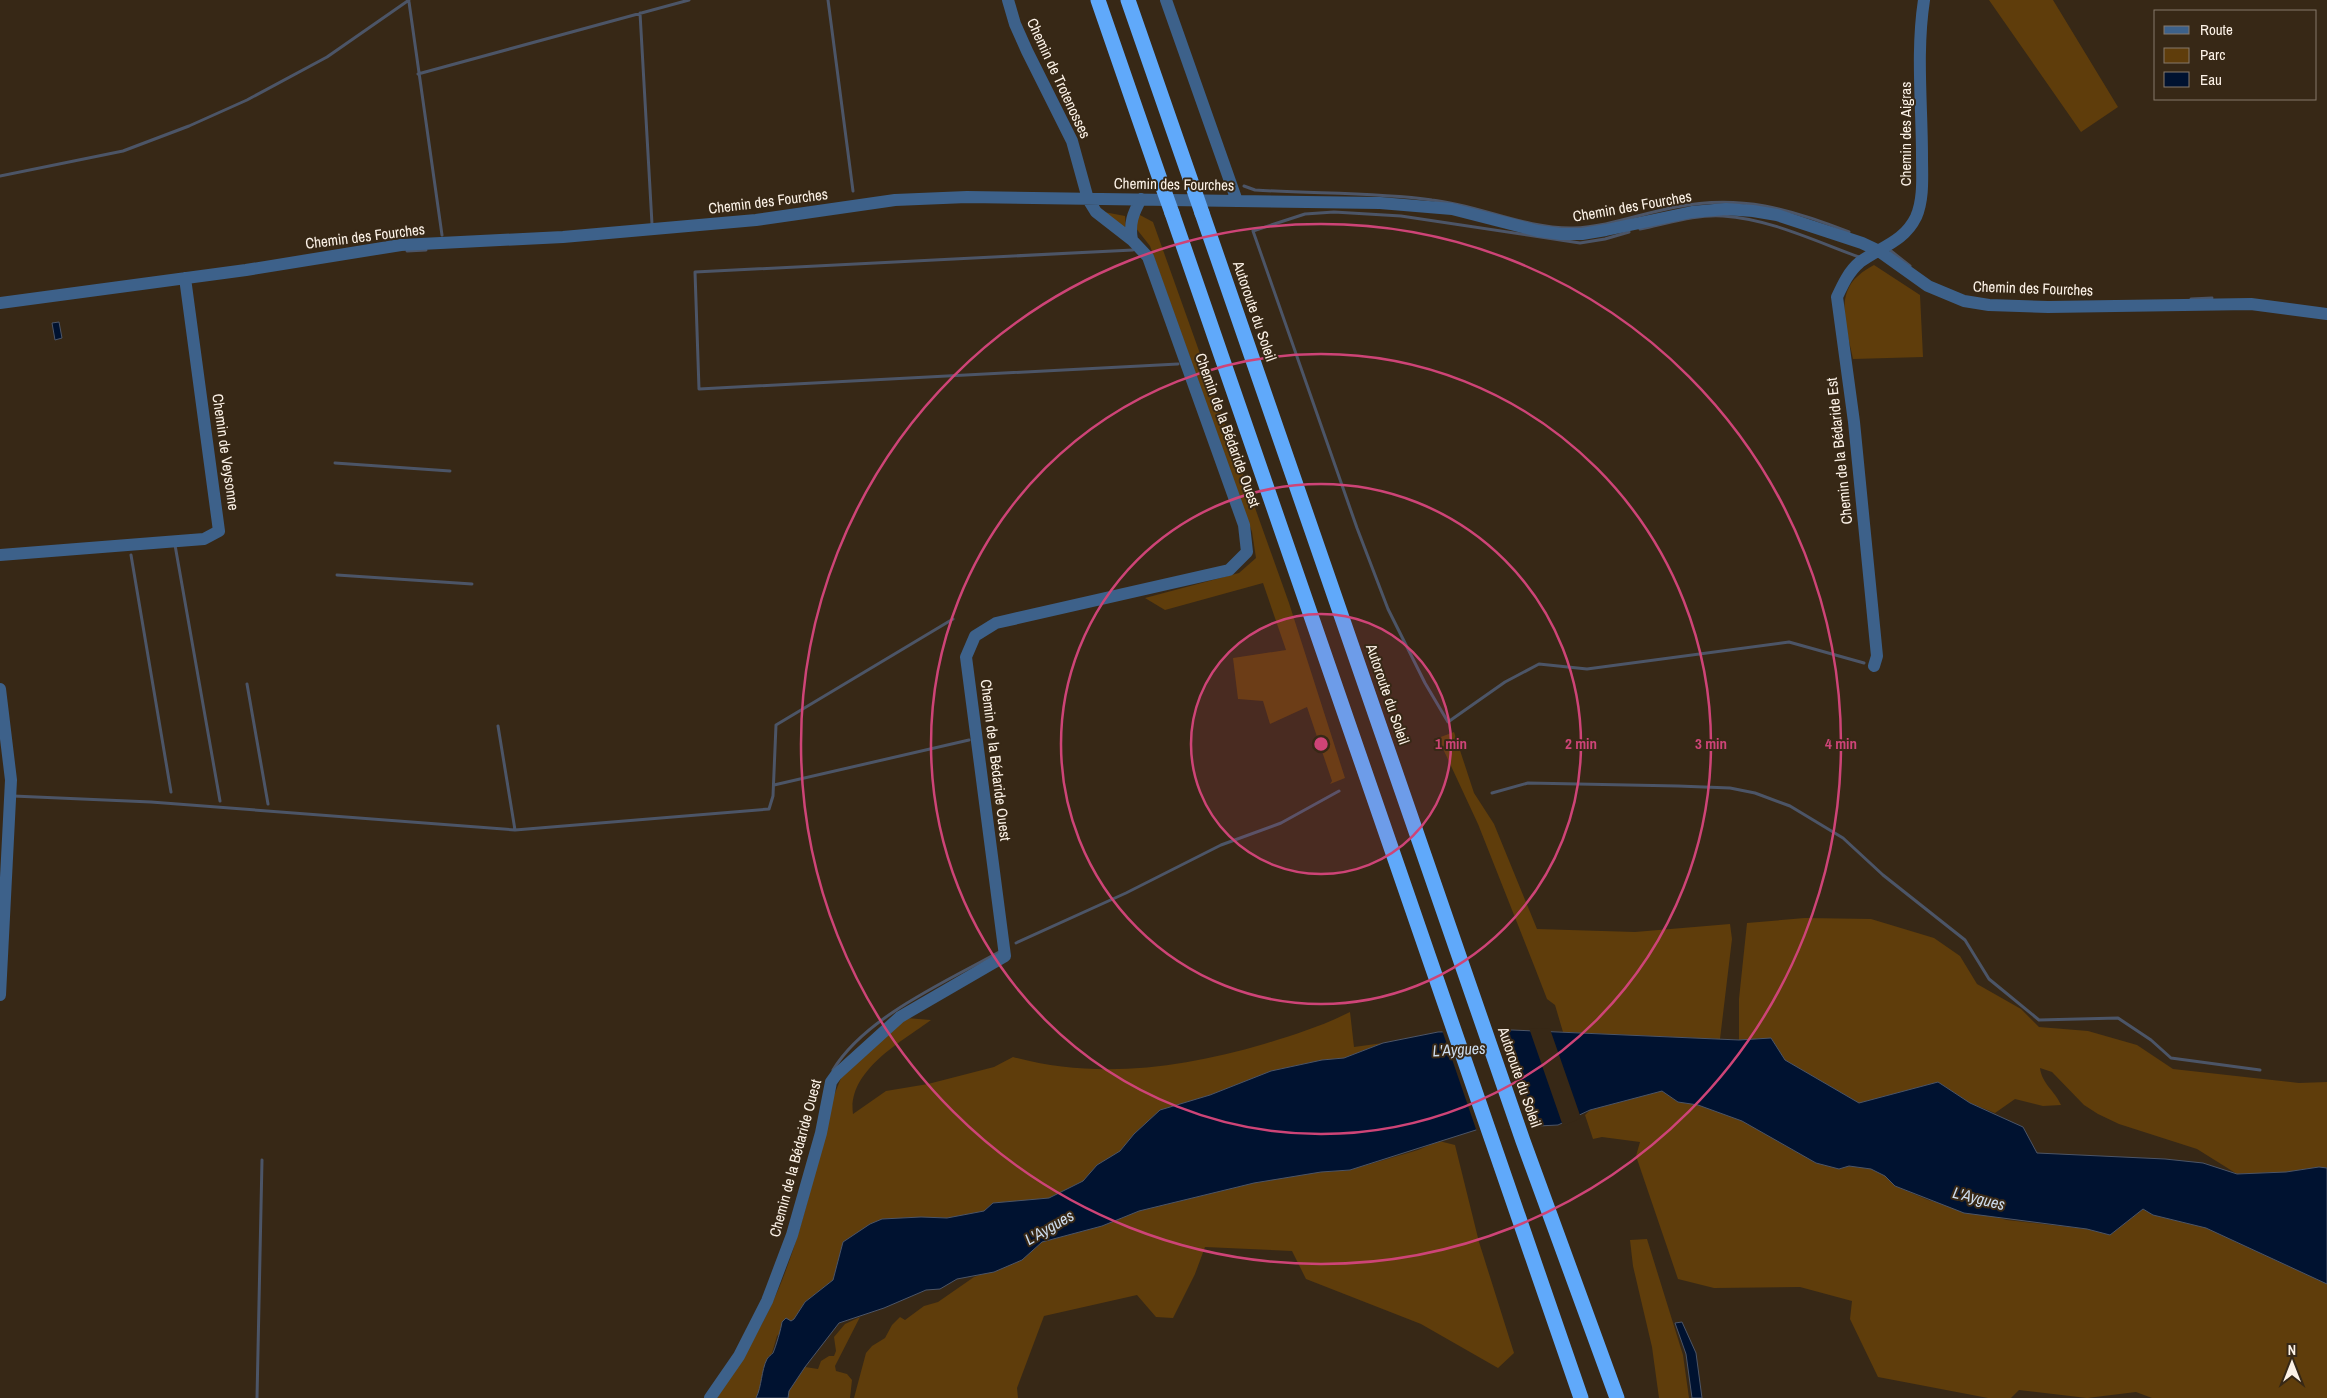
<svg xmlns="http://www.w3.org/2000/svg" width="2327" height="1398" viewBox="0 0 2327 1398" font-family="'Archivo Narrow',sans-serif">
  <rect width="100%" height="100%" fill="#372816"/>
  <path fill="#5f3d0b" d="M1989 0H2053L2118 107 2081 132Z
    M1104 212 1125 216 1126 233Z
    M1138 214 1153 222 1289 603 1345 778 1330 784 1332 781 1307 707 1270 724 1263 701 1238 699 1233 658 1286 650 1263 583 1165 610 1145 598 1239 573 1256 558 1252 532 1150 246 1135 227Z
    M1874 265 1920 295 1923 357 1853 359C1848 333 1834 296 1858 276 1863 271 1869 268 1874 265Z
    M1454 732 1474 793 1494 824 1537 929 1635 932 1730 924 1732 939 1720 1039 1563 1032 1555 1005 1547 999 1535 968 1478 824 1438 738Z
    M1805 918 1871 919 1934 938 1960 956 1977 984 2021 1009 2039 1027 2088 1031 2137 1045 2173 1069 2299 1083 2327 1082V1168L2319 1167 2286 1172 2237 1174 2197 1149 2119 1124 2098 1114 2084 1105 2052 1072 2040 1068C2042 1084 2055 1091 2061 1105L2043 1106 2015 1099 1995 1113 1970 1103 1938 1082 1859 1103 1785 1060 1771 1038 1739 1040V999L1747 923Z
    M1350 1012 1354 1047 1383 1043 1344 1058 1322 1060 1271 1071 1210 1095 1160 1110 1134 1134 1120 1151 1097 1165 1083 1181 1049 1198 993 1203 984 1211 947 1218 921 1217 882 1219 870 1224 843 1242 833 1280 805 1302 794 1319 777 1336 772 1353 765 1367 760 1390 756 1398H717C733 1372 750 1346 764 1320 800 1251 814 1172 833 1098L841 1078 906 1018 931 1020C901 1042 847 1071 853 1114L886 1091 928 1084 994 1067 1013 1057C1097 1080 1182 1068 1264 1044 1294 1035 1322 1026 1350 1012Z
    M1662 1091 1678 1102 1698 1105 1742 1121 1816 1163 1839 1169 1849 1166 1871 1169 1885 1176 1895 1186 1928 1200 2007 1220 2087 1229 2110 1235 2143 1209 2153 1215 2206 1228 2327 1284V1398H2152L2136 1392 2087 1398 2019 1390 2011 1398H1988L1878 1377 1850 1319 1852 1301 1800 1287 1714 1288 1678 1279 1636 1156 1640 1142 1602 1137 1593 1139 1585 1115 1590 1110Z
    M1439 1141 1455 1145 1479 1242 1514 1353 1498 1368 1421 1324 1306 1279 1292 1251 1205 1247 1195 1274 1173 1318 1156 1317 1137 1295 1044 1316 1017 1388 1018 1398H854L866 1353 872 1346 885 1338 892 1325 900 1317 905 1320 924 1306 938 1302 974 1277 1022 1260 1042 1242 1102 1226 1139 1211 1254 1183 1321 1172 1350 1170 1418 1150Z
    M1647 1239 1683 1355 1689 1398H1659L1652 1347 1633 1266 1630 1240Z
    M860 1317 835 1366 836 1371 847 1374 852 1380 850 1398H788L789 1391 805 1367 818 1369 821 1361 829 1356H834L836 1351 834 1337 845 1324Z"/>
  <path fill="#001230" stroke="#4c5567" d="M59 322 62 338 55 340 52 323Z
    M1512 1030 1739 1040 1771 1038 1785 1060 1859 1103 1938 1082 1970 1103 2023 1127 2037 1153 2165 1159 2203 1163 2237 1174 2286 1172 2319 1167 2327 1168V1284L2206 1228 2153 1215 2143 1209 2110 1235 2087 1229 1964 1213 1895 1186 1885 1176 1871 1169 1849 1166 1839 1169 1816 1163 1742 1121 1698 1105 1678 1102 1662 1091 1590 1110 1558 1125 1479 1129 1350 1170 1321 1172 1254 1183 1139 1211 1102 1226 1042 1242 1022 1260 994 1272 957 1279 940 1289 926 1290 884 1308 839 1323 805 1367 789 1391 788 1398H756C762 1386 761 1371 767 1359 769 1356 771 1355 773 1353 776 1346 781 1329 782 1322L786 1318 791 1321 794 1319 805 1302 833 1280 843 1242 870 1224 882 1219 921 1217 947 1218 984 1211 993 1203 1049 1198 1083 1181 1097 1165 1120 1151 1134 1134 1160 1110 1210 1095 1271 1071 1322 1060 1344 1058 1383 1043 1438 1032Z
    M1682 1322 1696 1353 1702 1398H1692L1686 1354 1675 1323Z"/>
  <path fill="#372816" d="M1504 1028 1538 1129 1499 1130 1477 1132 1442 1030Z
    M1529 1028 1550 1029 1581 1118 1563 1126Z"/>
  <g fill="none" stroke-linecap="round" stroke-linejoin="round">
    <path stroke="#4c5567" stroke-width="3" d="M828 0 853 191
      M409 2 442 235
      M640 13 652 224
      M418 74 689 0
      M0 176 123 151 189 126 247 100 327 57 409 0
      M1244 186 1255 190C1314 194 1374 192 1432 200 1479 205 1525 229 1573 228 1608 227 1642 213 1676 207 1740 194 1791 209 1849 232
      M1640 229C1666 224 1696 214 1723 216 1770 219 1815 241 1859 257
      M1629 232 1605 239 1580 243 1401 216 1334 212 1305 214 1253 231 1357 528 1388 609 1425 683 1448 722 1505 682 1539 664 1587 669 1789 642 1864 663
      M1133 250 695 272 699 389 1178 364
      M407 251 426 250
      M1891 251 1910 266
      M2191 299 2212 298
      M335 463 450 471
      M175 545 220 801
      M131 555 171 792
      M337 575 472 584
      M247 684 268 804
      M498 726 515 830
      M774 785 969 740
      M1492 793 1528 783 1678 786 1730 788 1755 793 1790 806 1843 838 1883 875 1965 940 1989 979 2039 1020 2118 1018 2151 1040 2171 1058 2260 1070
      M13 796 151 802 515 830 769 809 773 796 776 725 953 619
      M1016 943 1126 893 1221 845 1281 823 1339 791
      M833 1070C865 1017 947 981 1001 951
      M257 1398 262 1160"/>
    <path stroke="#3d618a" stroke-width="12" d="M1166 0 1237 201
      M1132 240C1129 224 1133 213 1141 199
      M0 303 246 270 401 245 563 237 756 220 895 200 967 197 1380 203 1452 209 1538 231 1561 234H1582L1606 230 1692 212 1726 209 1753 211 1777 215 1862 243 1879 251 1928 286 1964 301 1989 305 2048 307 2251 304 2327 314
      M0 555 204 539 219 531 185 278
      M1874 666 1877 656 1854 422 1837 297C1843 284 1849 271 1860 262 1880 247 1904 242 1916 217 1924 199 1922 176 1922 157 1922 105 1916 52 1924 0
      M0 689 11 780 0 995
      M710 1398 739 1356 767 1301 792 1235 821 1133 831 1082 836 1075 900 1017 1005 956 966 657 975 636 996 623 1229 570 1247 552 1244 525 1148 257 1132 240 1096 212 1088 199 1072 141 1027 51 1015 24 1008 0"/>
    <path stroke="#60a9fa" stroke-width="15" d="M1098 0 1162 185
      M1128 0 1192 184
      M1172 213 1581 1398
      M1202 213 1523 1141 1617 1398"/>
    <path stroke="#60a9fa" stroke-width="15" d="M1192 184 1202 213
      M1162 185 1172 213"/>
  </g>
  <circle cx="1321" cy="744" r="130" fill="#ce4477" fill-opacity=".12"/>
  <g fill="none" stroke="#ce4477" stroke-width="2.5">
    <circle cx="1321" cy="744" r="130"/>
    <circle cx="1321" cy="744" r="260"/>
    <circle cx="1321" cy="744" r="390"/>
    <circle cx="1321" cy="744" r="520"/>
  </g>
  <g text-anchor="middle" dominant-baseline="central" stroke-width="4" stroke-linejoin="round" paint-order="stroke">
    <g font-size="15" fill="#fcf2e7" stroke="#372816">
      <text transform="translate(1059 78) rotate(65)">Chemin de Trotenosses</text>
      <text transform="translate(1905 134) rotate(-90)">Chemin des Aigras</text>
      <text transform="translate(1174 184) rotate(1)">Chemin des Fourches</text>
      <text transform="translate(768 201) rotate(-7)">Chemin des Fourches</text>
      <text transform="translate(1632 206) rotate(-10)">Chemin des Fourches</text>
      <text transform="translate(365 236) rotate(-7)">Chemin des Fourches</text>
      <text transform="translate(2033 288) rotate(2)">Chemin des Fourches</text>
      <text transform="translate(1255 311) rotate(71)">Autoroute du Soleil</text>
      <text transform="translate(1228 430) rotate(70)">Chemin de la Bédaride Ouest</text>
      <text transform="translate(1839 451) rotate(-96)">Chemin de la Bédaride Est</text>
      <text transform="translate(226 452) rotate(82)">Chemin de Veysonne</text>
      <text transform="translate(1388 694) rotate(71)">Autoroute du Soleil</text>
      <text transform="translate(996 760) rotate(83)">Chemin de la Bédaride Ouest</text>
      <text transform="translate(1520 1077) rotate(71)">Autoroute du Soleil</text>
      <text transform="translate(795 1158) rotate(-75)">Chemin de la Bédaride Ouest</text>
    </g>
    <g font-size="16" font-style="italic" fill="#cddced" stroke="#372816">
      <text transform="translate(1459 1049) rotate(-3)">L'Aygues</text>
      <text transform="translate(1979 1198) rotate(14)">L'Aygues</text>
      <text transform="translate(1049 1227) rotate(-30)">L'Aygues</text>
    </g>
  </g>
  <circle cx="1321" cy="744" r="8" fill="#ce4477" stroke="#372816" stroke-width="2.5"/>
  <g font-size="15" text-anchor="middle" font-weight="bold" fill="#ce4477" stroke="#372816" stroke-width="4" stroke-linejoin="round" paint-order="stroke">
    <text x="1451" y="749">1 min</text>
    <text x="1581" y="749">2 min</text>
    <text x="1711" y="749">3 min</text>
    <text x="1841" y="749">4 min</text>
  </g>
  <rect x="2154" y="10" width="162" height="90" fill="#372816" stroke="#86796a"/>
  <rect x="2164" y="26" width="25" height="8" fill="#3d618a" stroke="#86796a"/>
  <text x="2200" y="35" font-size="15" fill="#fcf2e7">Route</text>
  <rect x="2164" y="48" width="25" height="15" fill="#5f3d0b" stroke="#86796a"/>
  <text x="2200" y="60" font-size="15" fill="#fcf2e7">Parc</text>
  <rect x="2164" y="72" width="25" height="15" fill="#001230" stroke="#86796a"/>
  <text x="2200" y="85" font-size="15" fill="#fcf2e7">Eau</text>
  <g transform="translate(2292 1363)" stroke="#372816" stroke-width="4" paint-order="stroke">
  <path d="M0-4L9 19L0 12L-9 19Z" fill="#fcf2e7"/>
  <text y="-8" font-size="14" font-weight="bold" text-anchor="middle" fill="#fcf2e7">N</text>
  </g>
</svg>
